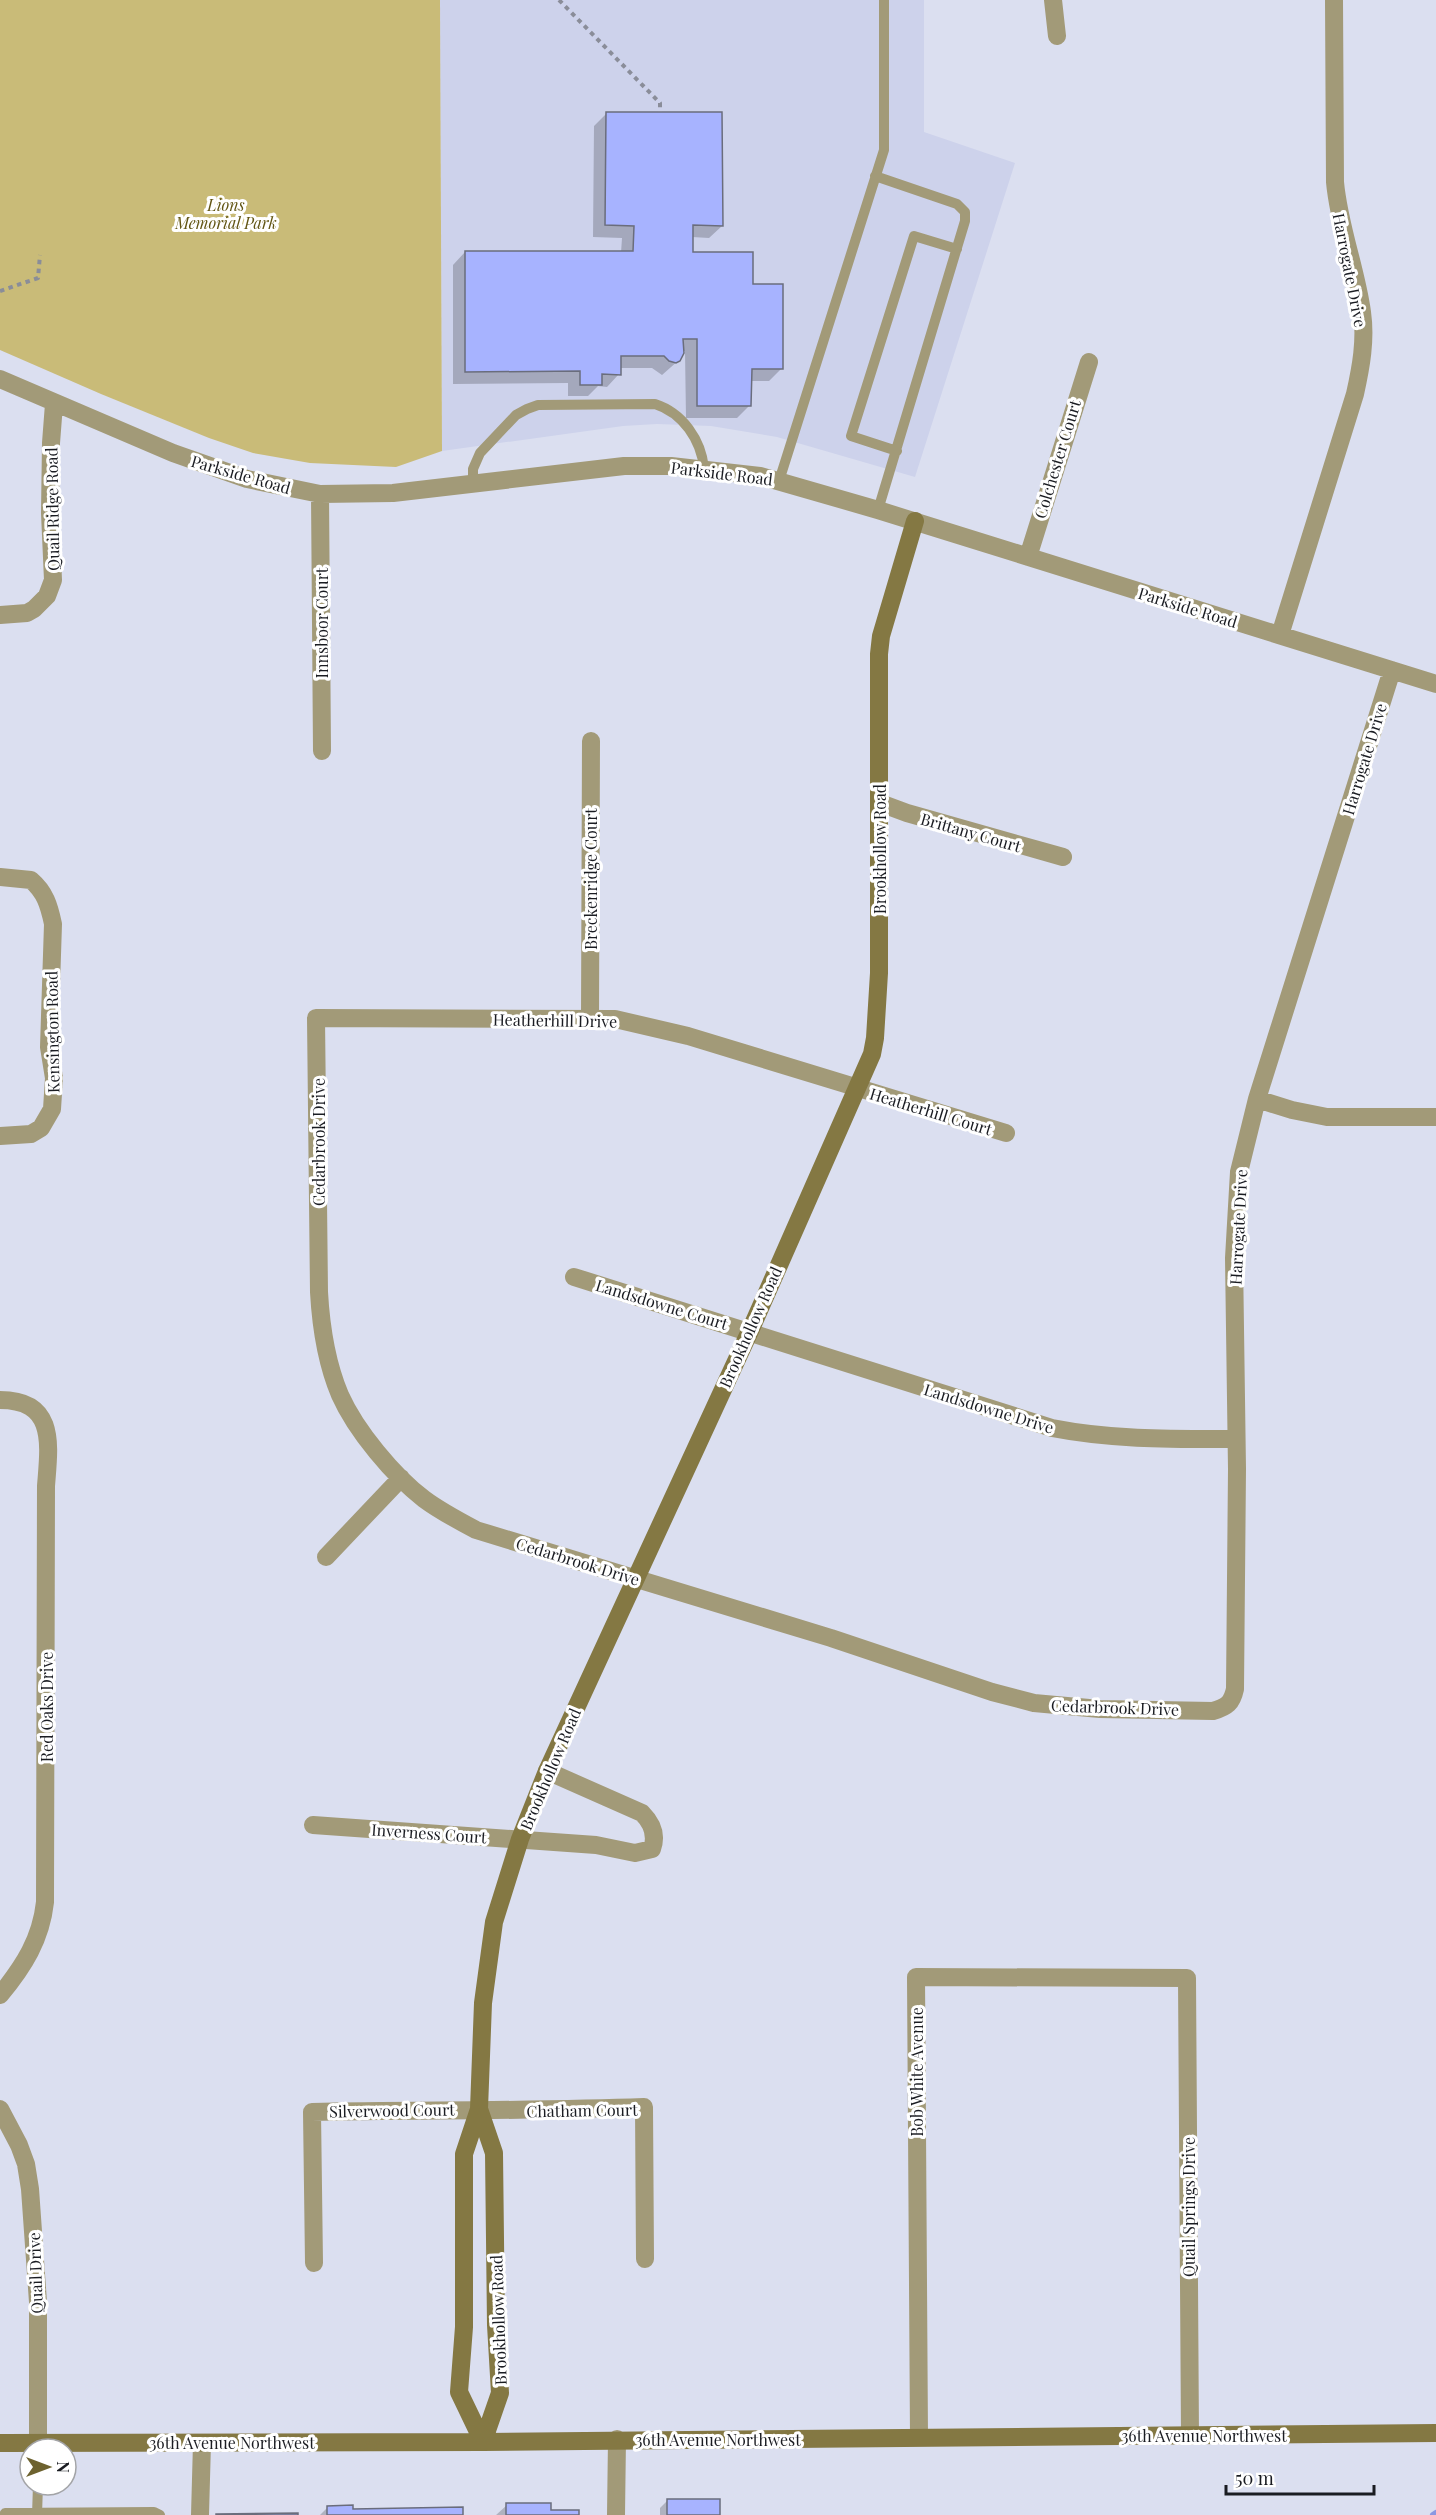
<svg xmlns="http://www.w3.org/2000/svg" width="1436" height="2515" viewBox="0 0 1436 2515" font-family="'Playfair Display',serif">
  <rect width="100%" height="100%" fill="#dbdff0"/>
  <path fill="#cdd2eb" d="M440 0H924V132L1015 163 915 477 777 437 711 426 657 424 623 426 442 451Z"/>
  <path fill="#c9bb78" d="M0 0H440L442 451 396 467 310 463 253 453 209 438 101 394 0 350Z"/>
  <path fill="#0003" d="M606 114 722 226 709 238 692 237V254L751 285 782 368 769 381H750L749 406 737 418H686L685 351H682L679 360 662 375 652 368H619V374L607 387 598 386 588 396H568V383L453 384V265L465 252 621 253 622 238 593 237 594 126Z
    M668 2500 718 2515H660V2508Z
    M507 2505 577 2515H496Z
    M328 2507 351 2511 462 2515H320Z"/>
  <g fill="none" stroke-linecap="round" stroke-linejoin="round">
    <path stroke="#8b97e1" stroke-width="6" d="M1433 2515 1436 2513"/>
  </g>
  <path fill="#a7b3ff" stroke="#6a6d7c" stroke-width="1.5" d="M606 112H722L723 226 693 225V252H753V284H783V369H752L751 406H697V339H683L684 353 680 361 676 363 669 361 664 356H621V375L602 374V385H580V371L465 372V251H633L634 226 605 225Z
    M667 2499H720V2515H667Z
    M506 2503H551V2510H579V2515H506Z
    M353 2505V2509L463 2507V2515H327V2506Z
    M298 2513V2515H216V2514Z"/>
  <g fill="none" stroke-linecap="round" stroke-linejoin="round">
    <path stroke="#8a8d99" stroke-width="4" stroke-dasharray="4.5 4.5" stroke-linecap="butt" d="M559 0 660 103V112
      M0 291 38 278 40 255"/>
    <path stroke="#a29a78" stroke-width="10" d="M875 176 957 204 965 212V221L878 510
      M897 451 851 436 914 236 957 249
      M779 481 884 150V0
      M473 484V469L480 453 516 415 527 409 538 405 655 404C683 413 701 440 704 468
      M4 2515 5 2513 154 2512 160 2515
      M37 2515 38 2485"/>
    <path stroke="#a29a78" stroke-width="18" d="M1053 0 1057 36
      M0 379 173 453 247 479 320 494 393 493 624 466H671L760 476 878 510 1436 684
      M320 494 322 751
      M1028 557 1089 362
      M0 615 27 613 34 609 47 596 53 580 50 513 51 443 54 404
      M1280 635 1355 394C1361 367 1366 340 1362 312 1356 268 1339 227 1335 182L1334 0
      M880 803 907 813 1063 857
      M0 877 31 880C45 892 49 905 53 924L49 1047 54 1078 52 1109 41 1128 31 1134 0 1136
      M590 1018 591 741
      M1257 1099 1292 1110 1327 1117H1436
      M1006 1133 688 1036 615 1019 316 1018 319 1292C321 1328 326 1362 340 1395 356 1431 394 1476 424 1499 440 1511 459 1521 476 1530L831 1638 992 1692 1034 1703 1100 1709 1213 1711C1227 1707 1232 1703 1235 1689L1237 1469 1234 1258 1239 1172 1257 1099 1392 670
      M574 1277 1052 1428C1113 1440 1174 1439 1236 1439
      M0 1400C57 1400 49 1446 46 1486L45 1902C41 1939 24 1966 0 1995
      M326 1557 401 1478
      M313 1825 596 1845 635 1853 652 1849C657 1835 652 1823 642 1813L547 1771
      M0 2109 19 2145 26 2164 30 2189 38 2302V2443
      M314 2263 312 2112C423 2110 534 2111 644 2107L645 2259
      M919 2437 916 1977 1187 1978 1190 2436
      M200 2515 202 2443
      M616 2515 617 2439"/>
    <path stroke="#847843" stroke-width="18" d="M479 2109 494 2153 496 2325 500 2393 483 2442
      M483 2442 459 2392 464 2327V2154L479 2109 483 2003 494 1922 520 1839 547 1771 750 1331 872 1054 875 1038 879 973V654L881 636 915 521
      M0 2443 483 2442 1436 2433"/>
  </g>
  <g text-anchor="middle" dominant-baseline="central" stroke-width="6" stroke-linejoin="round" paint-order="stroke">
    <g font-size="16" font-style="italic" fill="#625513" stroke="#fff">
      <text x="226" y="204">Lions<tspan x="226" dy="18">Memorial Park</tspan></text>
    </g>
    <g font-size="16" fill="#1a1c22" stroke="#fff">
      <text transform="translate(1350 270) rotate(79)">Harrogate Drive</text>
      <text transform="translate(1057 459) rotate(-73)">Colchester Court</text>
      <text transform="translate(722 473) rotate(7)">Parkside Road</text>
      <text transform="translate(241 474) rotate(16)">Parkside Road</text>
      <text transform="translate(52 509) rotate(-91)">Quail Ridge Road</text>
      <text transform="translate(1188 607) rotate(17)">Parkside Road</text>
      <text transform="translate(321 623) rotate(-90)">Innsboor Court</text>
      <text transform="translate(1364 759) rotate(-73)">Harrogate Drive</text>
      <text transform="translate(971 832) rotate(16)">Brittany Court</text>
      <text transform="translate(879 849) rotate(-90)">Brookhollow Road</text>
      <text transform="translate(590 879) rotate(-90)">Breckenridge Court</text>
      <text transform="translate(555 1020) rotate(1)">Heatherhill Drive</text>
      <text transform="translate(52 1032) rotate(-91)">Kensington Road</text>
      <text transform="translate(931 1111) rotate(17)">Heatherhill Court</text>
      <text transform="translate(318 1142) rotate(-90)">Cedarbrook Drive</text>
      <text transform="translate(1238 1227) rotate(-87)">Harrogate Drive</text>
      <text transform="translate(662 1304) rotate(17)">Landsdowne Court</text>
      <text transform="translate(750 1327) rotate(-66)">Brookhollow Road</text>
      <text transform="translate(989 1408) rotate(17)">Landsdowne Drive</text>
      <text transform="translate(578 1561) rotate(17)">Cedarbrook Drive</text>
      <text transform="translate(46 1707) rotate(-90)">Red Oaks Drive</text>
      <text transform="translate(1115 1707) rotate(2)">Cedarbrook Drive</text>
      <text transform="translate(550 1769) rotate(-67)">Brookhollow Road</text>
      <text transform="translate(429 1833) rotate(4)">Inverness Court</text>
      <text transform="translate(916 2072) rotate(-90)">Bob White Avenue</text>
      <text transform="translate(392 2110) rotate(-1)">Silverwood Court</text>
      <text transform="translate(582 2110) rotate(-1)">Chatham Court</text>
      <text transform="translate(1188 2207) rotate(-90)">Quail Springs Drive</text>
      <text transform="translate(35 2273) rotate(-92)">Quail Drive</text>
      <text transform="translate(498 2320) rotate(-92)">Brookhollow Road</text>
      <text x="1204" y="2435">36th Avenue Northwest</text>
      <text x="718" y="2439">36th Avenue Northwest</text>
      <text x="232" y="2442">36th Avenue Northwest</text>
    </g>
  </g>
  <g transform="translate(48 2467) rotate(90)"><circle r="28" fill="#ffffff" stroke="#a3a4a7" stroke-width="1.5"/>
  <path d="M0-4.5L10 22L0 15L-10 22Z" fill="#6d622f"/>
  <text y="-9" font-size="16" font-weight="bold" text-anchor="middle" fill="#1a1c22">N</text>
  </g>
  <path d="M1226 2485v9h148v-9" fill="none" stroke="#1a1c22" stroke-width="3"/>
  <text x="1235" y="2485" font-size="18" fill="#1a1c22" stroke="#ffffff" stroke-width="4.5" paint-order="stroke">50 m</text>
</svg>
